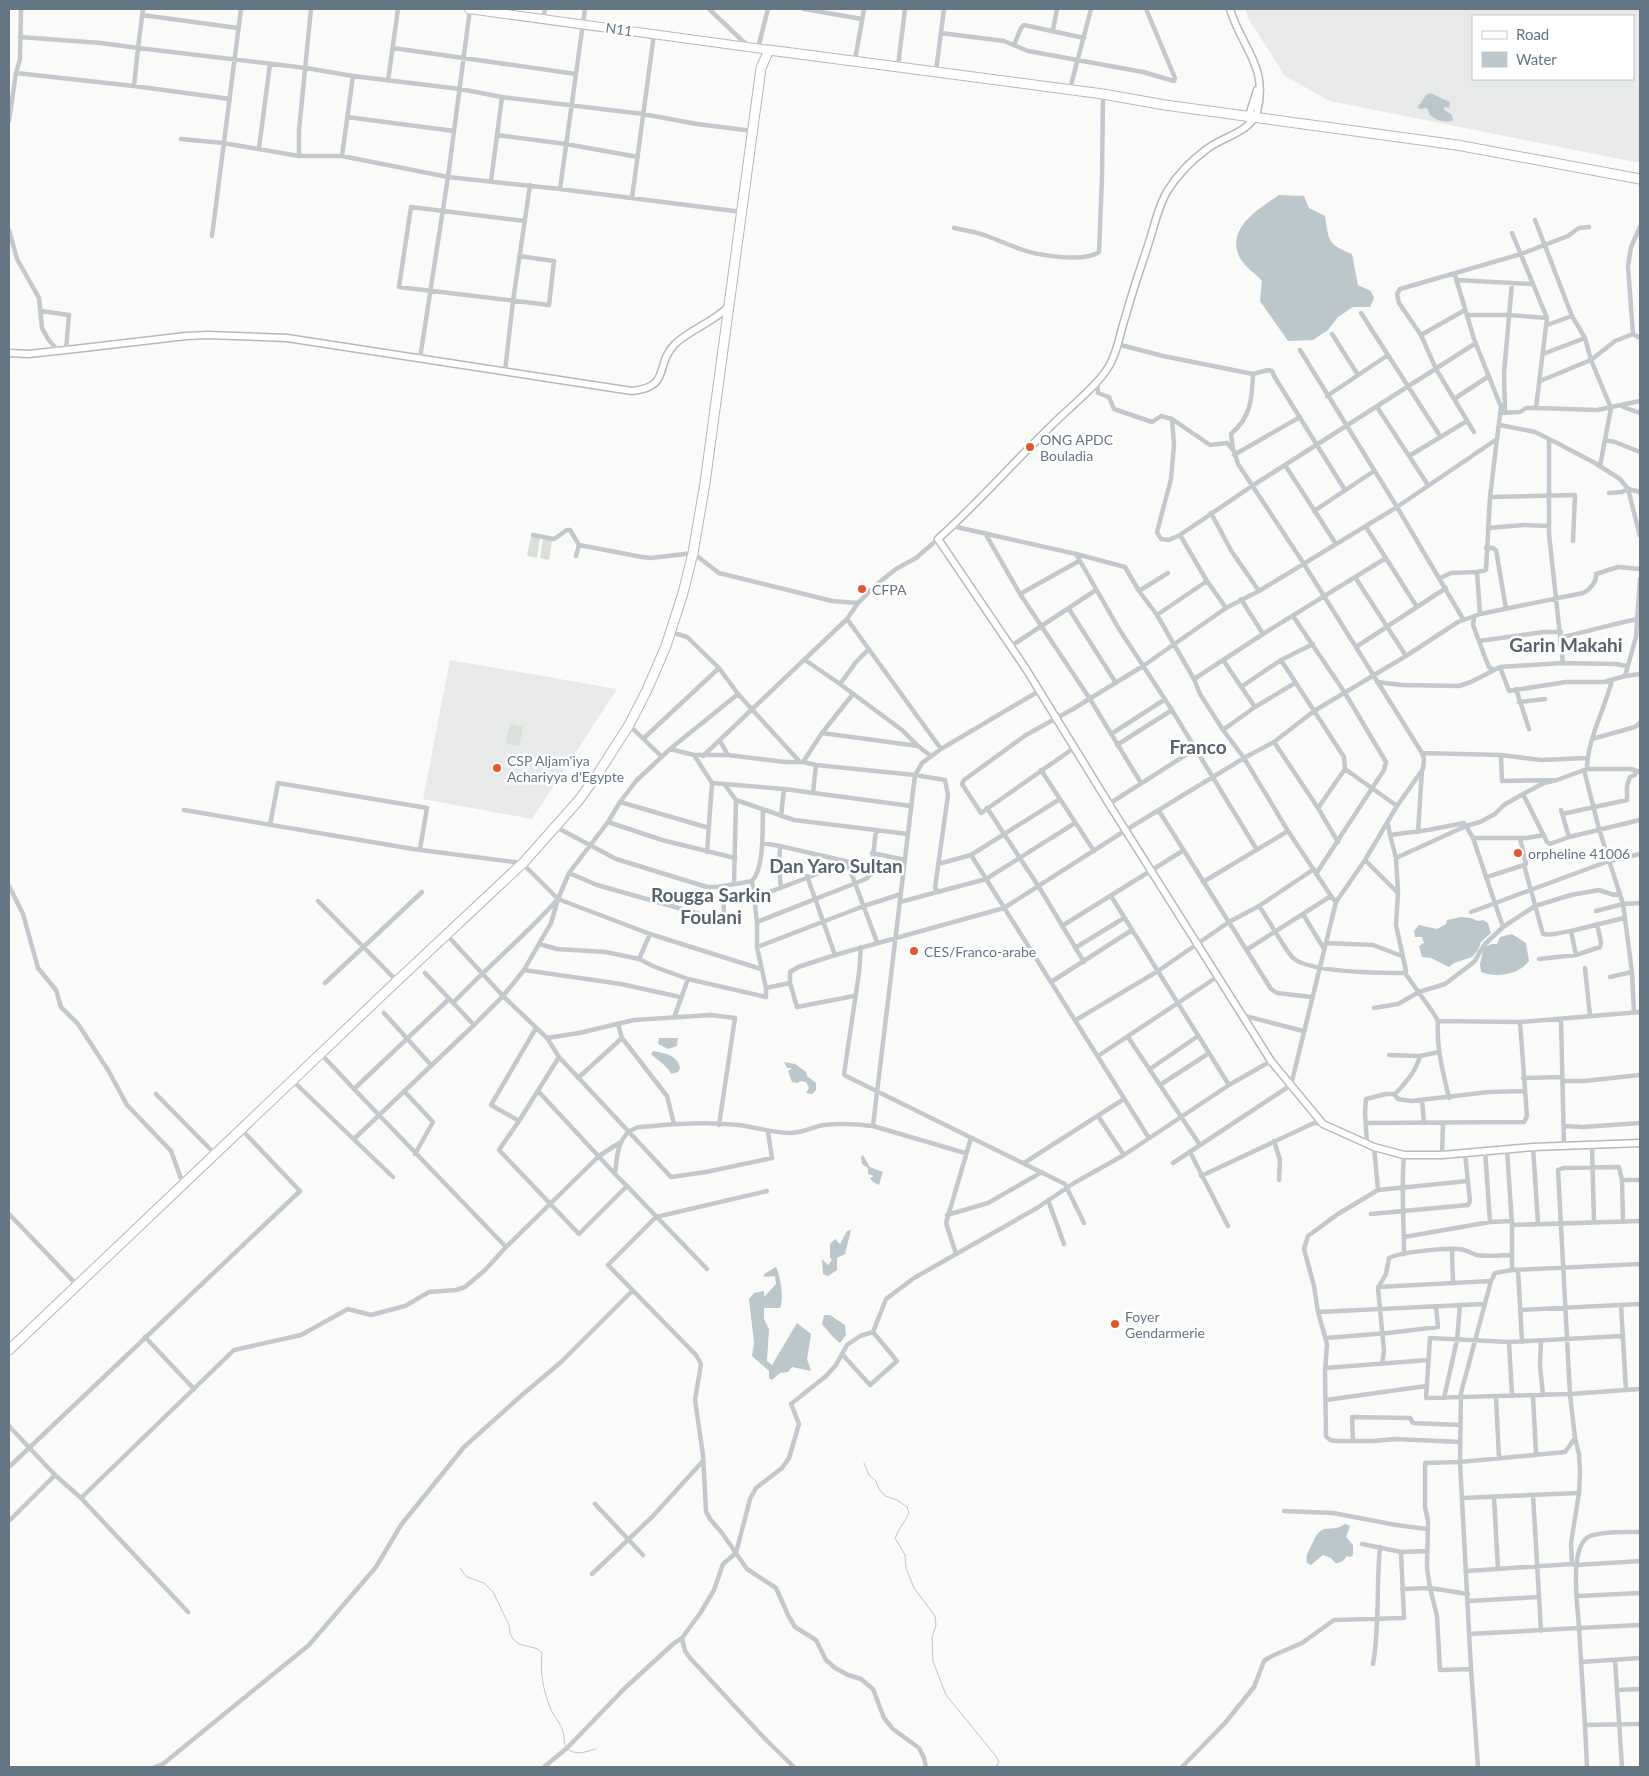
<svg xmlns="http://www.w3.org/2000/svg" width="1649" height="1776" viewBox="0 0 1649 1776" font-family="Lato,sans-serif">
  <rect width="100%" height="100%" fill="#fafaf8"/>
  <path fill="#e8e9e9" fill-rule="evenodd" d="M1245 9H1640V163L1330 101 1285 76 1248 18ZM1473 16H1633V79H1473Z
    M450 660 617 689 532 819 423 799Z"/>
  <path fill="#dadfd7" d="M531 537 540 538 537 558 527 556Z
    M543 539 552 540 549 560 540 558Z
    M510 724 523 727 519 746 506 743Z"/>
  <path fill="#bbc7cb" d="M1430 93 1450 102 1449 108 1445 107 1443 109C1448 113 1453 113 1453 120 1446 124 1436 120 1430 115L1427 108 1419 109 1418 107 1426 95Z
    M1279 195 1304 196 1309 208 1325 216C1329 241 1327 244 1352 254L1358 285 1371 291 1374 298 1370 307H1353L1338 317 1328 330 1313 340 1288 341 1260 301 1262 281C1256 274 1244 266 1240 258 1225 229 1258 209 1279 195Z
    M1461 917 1471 918 1478 921 1483 920 1488 923 1491 933 1481 942 1478 950 1472 957 1454 963 1449 967 1431 958 1422 957 1419 946 1424 943 1422 937H1415L1414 931 1419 925 1437 929 1446 924 1447 920Z
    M1512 934 1526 943 1529 961C1519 975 1496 978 1481 972L1480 964 1484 947 1492 944H1497L1500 937Z
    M659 1038H678L677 1046 668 1049 658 1044Z
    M653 1051C664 1053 678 1055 680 1068L678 1072 671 1074C666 1064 659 1062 651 1054Z
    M784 1062 795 1064 806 1072 807 1076 816 1083V1090L812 1094 806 1093 809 1088 806 1082 800 1081 798 1083 792 1082 788 1071 792 1068H787Z
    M863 1155 870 1167 883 1172 879 1185 872 1181 870 1178 874 1176 868 1174V1168L862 1164 861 1157Z
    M851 1230 845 1254 837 1258V1270L828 1276 823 1274 822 1259 828 1265 832 1260 830 1257V1244L835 1239 840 1244 847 1231Z
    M776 1267C781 1278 784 1297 780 1308H764V1319L769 1329 767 1361 772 1365 797 1323 811 1334 807 1359 811 1371 792 1367 788 1372 780 1373 772 1380 769 1378V1371L752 1356 754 1343 749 1299 754 1293 764 1291V1297L776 1284 775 1276 764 1277V1274Z
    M824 1315H830L845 1325 846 1335 840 1343 832 1336 822 1324Z
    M1345 1524 1350 1526 1346 1537 1353 1545V1555L1350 1557 1347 1556C1343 1561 1342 1563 1335 1563L1331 1558 1323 1555 1311 1565 1307 1563C1305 1555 1309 1551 1312 1544 1323 1519 1329 1535 1345 1524Z"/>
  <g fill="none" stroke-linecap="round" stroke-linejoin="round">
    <path stroke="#bbc7cb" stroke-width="1" d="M864 1463 869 1475 876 1481 879 1489 885 1496 897 1500 907 1507 909 1513C905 1522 899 1528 895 1538L905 1555 906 1568 914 1588 935 1616 936 1625 932 1638 933 1661 946 1695 995 1755 999 1762 996 1767
      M460 1568 467 1577 484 1583 493 1592 509 1625 510 1633 513 1639 519 1644 538 1649 542 1653C540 1672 543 1690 550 1707 553 1716 561 1723 563 1732 565 1737 563 1742 566 1747
      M569 1750C578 1756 587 1751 596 1749"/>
    <defs>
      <path id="secondary" d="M1230 9C1241 47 1269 66 1257 112 1251 132 1222 137 1207 149 1192 160 1178 174 1168 190 1159 204 1155 223 1150 239 1142 264 1133 289 1126 315 1121 329 1119 344 1113 358 1104 382 1068 408 1050 427 1012 464 977 504 938 539L1026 669 1109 804 1271 1061 1323 1124 1374 1147 1404 1155H1442L1533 1147 1640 1143
        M1248 119 1257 90
        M9 353 28 354 66 350 186 336 208 335 287 338 632 391C672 387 654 365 675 344 691 329 714 322 729 306"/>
      <path id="primary" d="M469 9 769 50"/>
      <path id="highway" d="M9 1350 397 981 524 862 579 800 599 772 629 725 647 690 666 646 683 593 693 553 705 483 761 68 769 50 1103 94 1165 105 1457 145 1640 179"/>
    </defs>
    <use href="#secondary" stroke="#b3babf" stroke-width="9"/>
    <use href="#primary" stroke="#b5babe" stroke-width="10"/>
    <use href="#highway" stroke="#b4b9bd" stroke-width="11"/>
    <path stroke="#c3c8cc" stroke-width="4.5" d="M709 9 748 46
      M804 9 862 19
      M142 15 238 28
      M543 19 545 9
      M1053 30 1057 9
      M941 33 1004 41 1028 51 1143 72 1174 81 1175 78 1146 9
      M20 37 101 43 138 48 143 9
      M1014 45 1021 28 1024 25 1084 38
      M393 48 576 74
      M758 48 768 9
      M855 60 864 9
      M898 66 905 9
      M936 71 944 9
      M16 73 134 86 230 99
      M388 81 398 9
      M134 86 138 48 306 68 353 76 460 89 502 97 643 114 697 124 753 131
      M1070 89 1091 9
      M347 117 454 131
      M9 121 16 73 20 59 21 9
      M497 135 566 144 638 157
      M181 139 223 143 299 156H342L448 177 560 189 742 212
      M259 148 270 64
      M299 156V130L311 9
      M342 156 353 76
      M491 181 502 97
      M560 189 585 9
      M632 198 654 34
      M1535 220 1572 316 1585 338 1591 360 1611 408 1600 466
      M954 228C965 230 977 232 987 236 998 240 1009 245 1020 249 1037 255 1083 263 1099 252L1102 177 1103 94
      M9 230 17 259 39 298 42 328 48 339 58 351
      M1512 233 1547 318
      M212 236 241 9
      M519 256 554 261 549 305 399 287 411 207 525 221
      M1456 280 1533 284
      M41 311 69 315 66 350
      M1361 313 1440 436
      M1467 315H1509L1547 318 1536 408H1526L1520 412 1501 413
      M1547 325 1572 316
      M1332 334 1358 375
      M1633 334 1628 266 1631 247 1640 227
      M1421 335 1465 310
      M1117 344 1163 356 1253 374C1252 399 1251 417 1231 434L1233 448
      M1300 350 1397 507 1463 619
      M1543 354 1585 338
      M420 358 448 177 470 9
      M505 371 513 301 530 185
      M1253 374 1268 370 1272 371 1274 376 1345 490
      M1097 381 1098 393 1109 397 1114 409 1152 422 1161 416 1172 419 1174 445 1171 479 1157 532 1161 539 1169 540 1180 535 1252 486 1476 343
      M1540 381 1591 360 1615 341 1633 334 1640 338
      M1327 396 1388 355
      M1454 399 1489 376
      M1377 407 1428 485
      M1623 407 1640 413
      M1536 408 1597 410 1640 401
      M1505 412 1504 373 1512 283
      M1172 419 1210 445 1227 443 1234 451 1238 464 1304 564 1422 753 1424 759 1423 769 1397 806 1365 860 1336 902 1291 1085 1173 1163
      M1500 425 1535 432 1559 444 1595 463 1620 479 1628 489 1640 492
      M1474 432 1436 369 1421 335 1399 303 1397 294 1400 289 1521 254 1568 236 1579 228 1589 227
      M1549 440V534L1563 663
      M1605 440 1615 442 1640 452
      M1234 455 1300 417
      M1409 456 1467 421
      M1285 465 1336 544
      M1609 493 1622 492 1628 489 1640 536
      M1490 497 1575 495 1573 541
      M1314 511 1374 471
      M1211 513 1232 552 1259 591
      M952 526 1076 554 1125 567 1139 591 1157 615 1194 679 1200 694 1223 730 1244 758 1288 831 1331 896 1336 902
      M1366 527 1417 607
      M1488 528 1524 525 1549 526
      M985 533 1020 594 1090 699 1141 783
      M533 535 554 539 567 530H570L579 545 642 557 651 558 693 553 719 573 832 601 858 603
      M1180 535 1207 581 1226 608
      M1486 548H1493L1496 550 1506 609
      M1076 554 1119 629 1172 710 1257 850
      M576 556 579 545
      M1477 572 1480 614
      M1355 577 1406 656
      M1440 578 1451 573 1477 572 1486 570 1490 497 1497 439
      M1139 591 1168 573
      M1020 594 1079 561
      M1241 599 1263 634
      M1069 609 1116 683
      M1157 615 1207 581
      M1293 616 1345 693 1386 762 1384 770 1316 874
      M1474 617 1473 625 1486 660 1489 667 1494 670
      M847 619 941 749 1039 691
      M671 632 687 637 719 668
      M1562 637C1587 632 1612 624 1638 619
      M1479 641 1544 632H1561
      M1011 646 1096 590
      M1356 647 1446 588
      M805 660 840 684 902 730 918 746 931 756
      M1223 660 1255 707
      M1281 660 1344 757 1345 769 1318 808
      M1627 666 1616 664 1563 663 1500 667 1509 691 1566 682H1604L1625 676 1636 637 1640 579
      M1625 676 1640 674
      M1194 679 1263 634 1386 558
      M1612 680C1605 709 1587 740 1587 769L1584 770 1599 829 1623 904 1632 972 1634 1013
      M1377 682 1402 685 1459 686 1471 682 1500 667
      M840 684 856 662 869 649
      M1241 687 1281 660 1313 644
      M1516 689 1529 729
      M1519 702 1545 699
      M629 725 662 757
      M1223 730 1255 707 1295 683
      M822 733 918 746
      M1111 734 1164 700
      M644 738 719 668 738 694 800 762
      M1592 739 1635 727 1640 723
      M720 741 728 755
      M1274 742 1318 808 1338 842
      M1117 745 1172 710
      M1074 748 981 813 962 784 964 780 1026 735 1073 709 1143 666 1226 608 1259 591 1397 507 1497 439 1501 407 1474 339 1455 275
      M670 749 694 755H728L785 762H803L816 765 915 775 945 780 948 795 935 888 939 892
      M1422 753 1501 755 1541 760 1587 758
      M694 755 712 783 707 852
      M1501 755 1502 781 1557 780 1584 770
      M703 756 847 619 858 603 876 585 896 569 916 558 938 539
      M803 762 822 733 853 694
      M1345 769 1397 806
      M1587 769H1631L1640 772
      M1041 770 1094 851
      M712 783 784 789 911 806
      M725 785 736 800 734 884
      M813 793 816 765
      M1523 794 1547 842 1550 844 1569 837 1640 820
      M736 800 794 820 908 834
      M620 802 709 828
      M1109 804 1195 749
      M987 808 1039 887 1084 962
      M184 810 413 849 522 863 558 899 650 934 761 969
      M1561 810 1569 837
      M1159 811 1271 989 1277 993 1312 997
      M1562 814 1627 800V786L1630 777 1635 775V771
      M781 816 784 789
      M608 822 662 840 735 858
      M1388 824 1390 835 1428 830 1464 823 1465 826
      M270 825 278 783 427 808 420 849
      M1466 826 1473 838H1527L1544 835
      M556 827 616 859 707 887H718L752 881C765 867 762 828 763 809
      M1418 832 1422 770
      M1390 835 1396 858 1398 893 1396 925 1406 971 1405 973
      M1473 838 1503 927
      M1520 838 1526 864 1524 865 1543 934C1552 936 1562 932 1571 931L1576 955
      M762 843 780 846 871 867
      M780 846 779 869 781 888
      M872 853 905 860
      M971 855 1149 1138
      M1396 858 1466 826 1480 822 1495 814 1504 805 1523 794 1544 783 1557 780
      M1365 860 1398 893
      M847 862 877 942
      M938 864 971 855 1060 799
      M569 873 597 885 721 920 724 917 723 886
      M807 876 835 955
      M1487 877 1524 865
      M1203 882 1288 831
      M9 886 23 914 38 968 56 990 61 1007 78 1024 108 1070 127 1105 171 1151 183 1184
      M1111 896 1229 1085
      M754 898 846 863
      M318 901 397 981
      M900 902 986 879 1075 823
      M1259 906C1269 920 1282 945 1292 957 1307 973 1383 973 1405 973L1434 1014 1438 1021 1520 1022 1640 1012
      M1596 911 1623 904 1640 903
      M1471 912 1609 861 1640 854
      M1303 914 1324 949
      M757 922 866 879 871 874 876 830
      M1062 926 1184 850
      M1571 931 1624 918
      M446 934 503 996 547 1038 579 1033 634 1020 711 1015 735 1018 719 1125
      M1326 943 1373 945 1402 956
      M539 944 557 949 606 952 639 959 655 967 688 979 766 997V988L757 947V922L752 881
      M757 947 864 906 901 894
      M861 947 859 973 844 1074 846 1076 1065 1184 1084 1223
      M1075 948 1124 918
      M1248 949 1331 896
      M639 959 650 934
      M1539 959 1576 955 1600 947 1601 942 1597 924
      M1585 968 1590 1016
      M524 970 621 984 680 997
      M425 973 474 1025
      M1610 977 1632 972
      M1051 982 1132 930
      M325 983 422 892
      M766 988 790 983
      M854 996 797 1007 790 983V972L798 967 835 955 1004 908 1126 830 1244 758 1274 742 1314 711 1406 656 1458 622 1480 614 1583 593C1590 590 1597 581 1596 574L1618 567 1640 569
      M453 1003C486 968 524 937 557 900
      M1374 1008 1398 1004 1419 992 1445 984 1474 962 1485 944 1503 927 1535 906 1571 895 1599 890 1614 895 1620 893
      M384 1013 431 1065
      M1242 1015 1303 1031
      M674 1018 688 979
      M1561 1019 1564 1147
      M1076 1020 1158 971 1229 922 1259 906 1314 869
      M1438 1021C1436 1047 1443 1072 1449 1098
      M618 1024 622 1038 667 1096 674 1124
      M1128 1037 1200 1145
      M547 1038 559 1057 671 1177 706 1172 772 1158 768 1132
      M320 1053 354 1089 449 999
      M1389 1055 1420 1056 1439 1052
      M1098 1056 1217 977
      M559 1057 519 1121 499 1150 579 1234 627 1186 615 1174C617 1157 617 1135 636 1128 641 1126 649 1127 654 1126 682 1123 710 1122 738 1125 756 1127 772 1133 790 1133 802 1133 812 1127 824 1125 840 1123 857 1124 873 1126L965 1153
      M1150 1069 1198 1036
      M578 1078 622 1038
      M1523 1078 1562 1077
      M292 1080 393 1177
      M1563 1081H1584L1640 1075
      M1160 1085 1209 1053
      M354 1089 506 1247
      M404 1091 433 1122 415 1154
      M538 1091 615 1174
      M156 1094 215 1154
      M1394 1094 1398 1099 1411 1101 1489 1092 1525 1091
      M1422 1100 1424 1123
      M1098 1116 1124 1155
      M519 1121 491 1105 536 1028
      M1366 1123 1524 1122 1527 1116 1520 1022
      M873 1126 915 775 922 763 941 749
      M1564 1126 1583 1127 1640 1123
      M355 1138 474 1025 503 996 524 970 551 923 558 899 569 873 608 822 620 802 636 781 670 749 738 694
      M1274 1141 1280 1160 1279 1180
      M1367 1144 1365 1112 1366 1099 1386 1094H1394L1397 1092C1407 1081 1416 1071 1420 1056
      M1592 1146 1594 1222
      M1374 1147 1378 1190
      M1533 1147 1538 1223
      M1507 1149 1512 1225 1640 1221
      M1485 1150 1490 1222
      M1190 1152 1228 1226
      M1404 1155C1401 1188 1404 1221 1404 1254
      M1442 1155 1443 1123
      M1024 1163 1124 1099
      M1201 1176 1314 1123 1323 1124
      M1622 1180H1640
      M627 1186 707 1269
      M767 1191 656 1217 608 1265 696 1355 701 1364 695 1400 703 1455 706 1511 710 1519 722 1533 747 1569 776 1588 788 1615 795 1627 816 1640 826 1660 835 1668 848 1675 861 1679 873 1689 884 1718 893 1729 919 1748 924 1758 926 1767
      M1048 1200 1064 1244
      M9 1214 77 1285
      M1371 1214 1468 1205 1470 1201 1465 1153
      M947 1215 988 1203 1042 1172
      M1404 1237 1490 1222 1512 1221
      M1452 1249 1453 1283
      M956 1254 946 1223 971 1138
      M1512 1270V1225
      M1518 1270 1522 1342
      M1378 1287 1491 1281
      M1621 1305 1626 1390
      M1520 1310 1640 1304
      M1318 1312 1484 1304
      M1622 1336 1509 1342 1430 1338 1426 1398 1570 1394 1640 1389
      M145 1337 194 1389
      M1326 1338 1388 1333 1438 1327 1436 1306
      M1541 1341 1540 1366 1543 1395
      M1509 1342 1512 1396
      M842 1354 870 1385 897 1361 873 1332
      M1382 1364 1384 1351 1378 1288 1386 1274 1389 1258C1401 1252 1444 1248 1458 1249 1465 1249 1470 1253 1477 1255 1488 1257 1500 1255 1512 1255
      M1325 1368 1428 1360
      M1533 1396 1536 1454
      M1496 1397 1499 1458
      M1444 1398 1457 1340 1460 1305
      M1326 1400 1426 1386
      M9 1426 55 1475
      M1353 1441 1352 1417 1410 1418 1413 1423 1460 1425
      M1460 1442 1395 1439 1374 1441H1335L1330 1440 1326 1436 1325 1372 1327 1344 1318 1312 1314 1286 1304 1249 1308 1236 1338 1214 1378 1190 1468 1181
      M9 1467 300 1191 241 1129
      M1533 1495 1541 1631
      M1494 1497 1498 1569
      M81 1498 188 1612
      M1462 1498 1579 1493
      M595 1504 643 1555
      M1284 1511 1333 1513 1396 1525 1427 1529
      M9 1521 55 1475 81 1498 234 1350 301 1335 348 1309 371 1315 405 1306 429 1292 456 1290 465 1287 485 1270 506 1247 599 1156 619 1143
      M1362 1544 1401 1552 1427 1551
      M1572 1564 1571 1543 1579 1493 1580 1472 1579 1454 1575 1438
      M1467 1571 1572 1564 1576 1565 1640 1561
      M592 1574 652 1517 703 1461
      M1402 1589 1430 1588 1468 1594
      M1578 1596 1640 1593
      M1468 1601 1538 1597
      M1640 1625 1579 1628 1585 1725 1640 1724
      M1469 1634 1579 1628C1578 1608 1568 1545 1590 1536 1603 1531 1626 1532 1640 1532
      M682 1638 685 1651 690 1658 767 1741 794 1767
      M1615 1660 1622 1767
      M1581 1662 1640 1658
      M1373 1664C1380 1625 1376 1586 1380 1547
      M1471 1669 1440 1670 1437 1616 1430 1588 1427 1568 1428 1521 1425 1507V1463L1460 1462 1461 1393 1491 1281 1495 1273 1512 1270 1640 1264
      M1617 1690 1640 1689
      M1585 1725 1587 1767
      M155 1767 163 1764 309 1645 376 1567 401 1525 464 1447 522 1395 560 1363 632 1291
      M544 1767 567 1748 625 1688 673 1644 682 1638 701 1612 714 1590 723 1564 736 1553 750 1499 756 1488 782 1468 789 1458 799 1424 791 1404 826 1376 836 1365 847 1345 860 1336 873 1332 886 1299 914 1278 1037 1208 1074 1183 1124 1155 1229 1085 1271 1061
      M1182 1767 1225 1723 1254 1687 1264 1661 1272 1656 1302 1643 1334 1620 1404 1618 1401 1552
      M1478 1767 1471 1669 1460 1462 1565 1452 1575 1438 1570 1394 1558 1170 1563 1168 1619 1167 1622 1180 1623 1221"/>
    <use href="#secondary" stroke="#fff" stroke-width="6"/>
    <use href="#primary" stroke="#fff" stroke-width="8"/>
    <use href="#highway" stroke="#fff" stroke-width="9"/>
  </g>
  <g fill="#e4572e" stroke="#fff" stroke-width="2">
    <circle cx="1030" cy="447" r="5"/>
    <circle cx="862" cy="589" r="5"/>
    <circle cx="497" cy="768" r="5"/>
    <circle cx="1518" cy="853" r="5"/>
    <circle cx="914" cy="951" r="5"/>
    <circle cx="1115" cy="1324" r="5"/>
  </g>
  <g text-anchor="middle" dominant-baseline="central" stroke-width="5" stroke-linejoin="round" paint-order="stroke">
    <g font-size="14" fill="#657683" stroke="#fff">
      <text transform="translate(619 29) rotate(8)">N11</text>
    </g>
    <g font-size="14" fill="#657683" stroke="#fff" text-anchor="start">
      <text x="1040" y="439">ONG APDC<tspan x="1040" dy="16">Bouladia</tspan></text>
      <text x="872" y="589">CFPA</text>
      <text x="507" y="760">CSP Aljam'iya<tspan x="507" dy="16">Achariyya d'Egypte</tspan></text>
      <text x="1528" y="853">orpheline 41006</text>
      <text x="924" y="951">CES/Franco-arabe</text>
      <text x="1125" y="1316">Foyer<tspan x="1125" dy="16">Gendarmerie</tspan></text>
    </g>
    <g font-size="19" font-weight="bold" fill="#57646e" stroke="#fff">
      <text x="1566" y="644">Garin Makahi</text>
      <text x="1198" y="746">Franco</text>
      <text x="836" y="865">Dan Yaro Sultan</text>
      <text x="711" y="894">Rougga Sarkin<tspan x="711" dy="22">Foulani</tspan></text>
    </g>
  </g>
  <rect width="1649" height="1776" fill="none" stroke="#657683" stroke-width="20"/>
  <rect x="1472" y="15" width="162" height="65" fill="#ffffff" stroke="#c1c8cd"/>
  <rect x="1482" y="31" width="25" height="8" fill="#ffffff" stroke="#c1c8cd"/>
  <text x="1516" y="40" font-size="15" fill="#657683">Road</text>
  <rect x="1482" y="52" width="25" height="15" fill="#bbc7cb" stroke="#c1c8cd"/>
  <text x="1516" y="65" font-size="15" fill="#657683">Water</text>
</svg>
